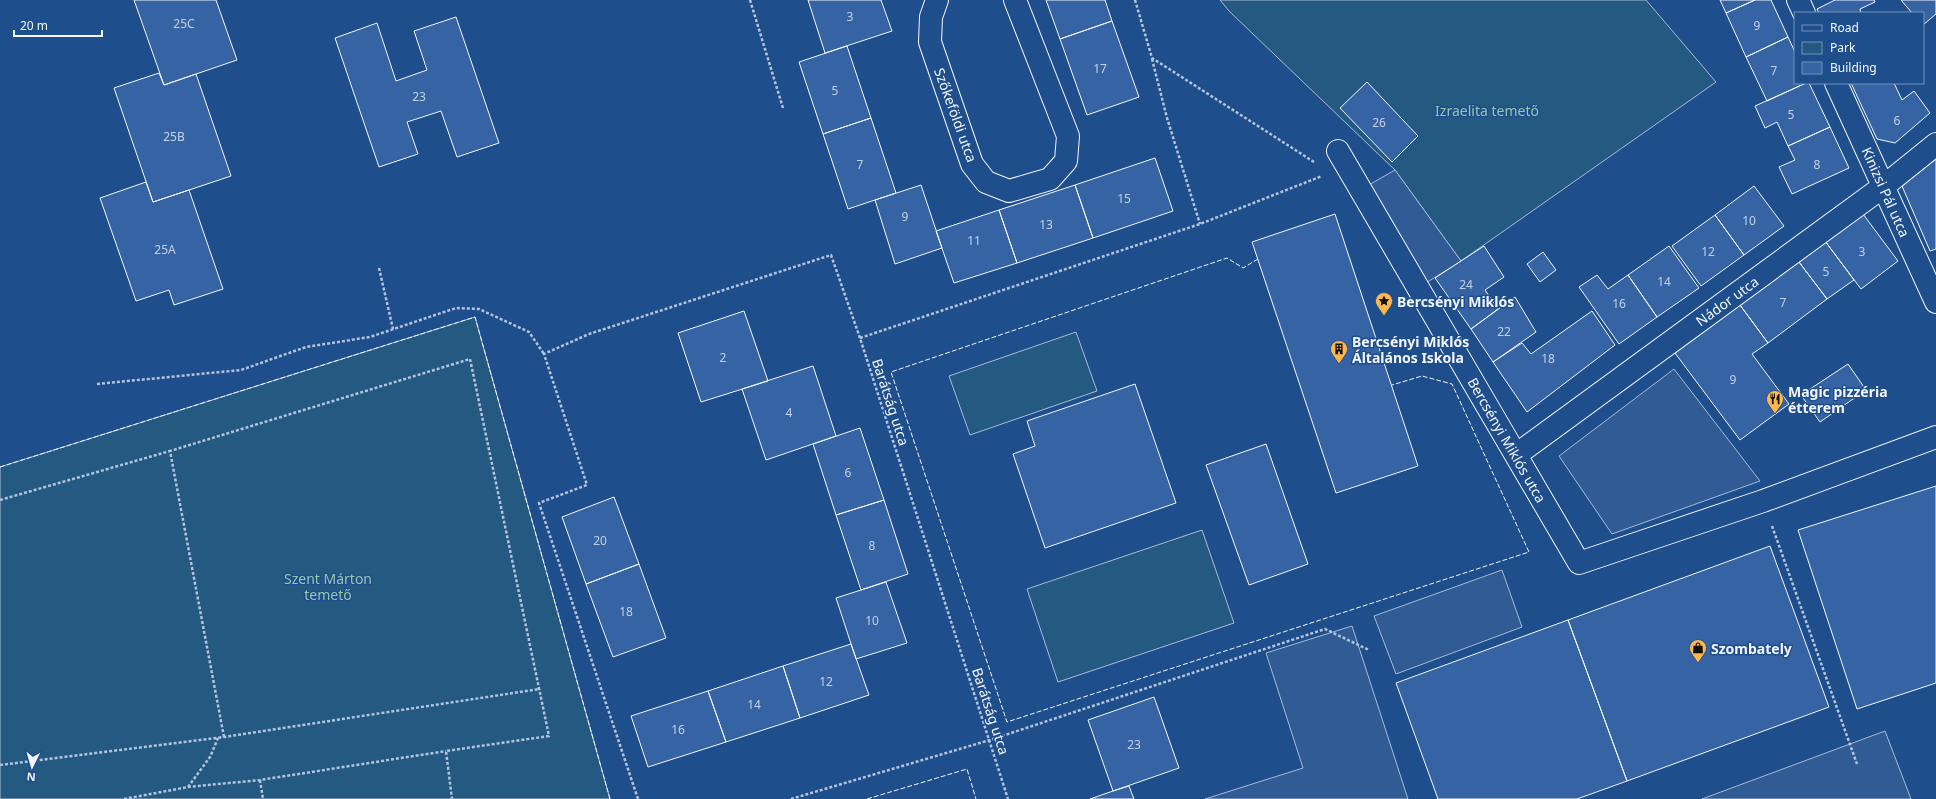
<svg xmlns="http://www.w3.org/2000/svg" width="1936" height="799" viewBox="0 0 1936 799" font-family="'Noto Sans',sans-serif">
  <rect width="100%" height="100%" fill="#1f4e8c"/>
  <path fill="#245a82" stroke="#a8bbd7" d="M1220 0H1646L1716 82 1461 261 1395 170 1229 11Z
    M475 317 610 799H0V467Z
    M1076 332 1097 391 970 435 949 376Z
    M1202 530 1234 623 1058 682 1027 589Z"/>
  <path fill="#305b95" stroke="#a8bbd7" d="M1395 170 1461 261 1418 288 1360 190Z
    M1674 369 1760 481 1612 534 1559 456Z
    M1502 570 1522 627 1396 674 1374 616Z
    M1352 626 1408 799H1205L1303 768 1266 653Z
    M1885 731 1911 799H1702Z"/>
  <path fill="#3563a3" stroke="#f2f6ff" d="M134 0H216L237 60 164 85Z
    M808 0H881L892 31 825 53Z
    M1046 0H1105L1112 21 1060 39Z
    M1720 0H1755L1726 13Z
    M1755 0H1771L1788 37 1746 57 1726 13Z
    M1835 0H1874L1875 2 1860 9 1861 13H1819L1817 9Z
    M1901 0H1936V14L1923 25V13H1912Z
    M456 17 499 143 457 157 441 111 407 122 418 154 379 167 335 38 377 23 396 81 427 70 414 31Z
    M1112 21 1139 97 1087 115 1060 39Z
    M1788 37 1795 52V83H1806L1767 101 1746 57Z
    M847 46 871 118 823 134 799 62Z
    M159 73 164 85 196 74 231 176 153 202 114 88Z
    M1367 82 1418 136 1392 162 1340 108Z
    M1806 83H1809L1830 127 1788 146 1777 122 1765 128 1755 106Z
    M1851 83H1894L1902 100 1914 91 1930 113 1895 143 1877 139Z
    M871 118 896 193 848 209 823 134Z
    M1830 127 1849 168 1792 194 1779 167 1795 160 1788 146Z
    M1155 158 1173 211 1093 238 1075 185Z
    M1936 159V249L1930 251 1902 186Z
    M146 182 153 202 189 190 223 289 174 305 169 290 136 301 100 198Z
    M921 185 942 248 895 264 875 200Z
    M1075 185 1093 238 1017 263 999 210Z
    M1754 186 1784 226 1744 255 1715 215Z
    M999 210 1017 263 954 283 936 231Z
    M1335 214 1418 466 1336 493 1252 242Z
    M1863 214 1898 261 1861 289 1825 241Z
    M1715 215 1744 255 1701 286 1672 246Z
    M1825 241 1854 280 1827 299 1799 262Z
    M1484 246 1504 277 1485 290 1498 309 1471 329 1435 278Z
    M1669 246 1699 288 1657 317 1628 275Z
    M1543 252 1556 270 1540 282 1527 264Z
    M1799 262 1827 299 1768 343 1740 305Z
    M1597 275 1608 289 1628 275 1657 317 1619 344 1579 287Z
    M1515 297 1536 332 1493 362 1471 329Z
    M1740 305 1768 343 1752 354 1789 404 1740 440 1675 353Z
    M744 311 768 381 701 402 678 333Z
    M1592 311 1615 345 1527 412 1493 362 1522 343 1531 354Z
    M1848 364 1866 390 1820 422 1801 395Z
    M813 366 836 436 766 460 742 389Z
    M1135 384 1176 503 1045 548 1013 454 1035 446 1027 421Z
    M860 428 884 500 836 515 813 444Z
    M1266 444 1308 564 1249 585 1206 465Z
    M1936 486V683L1857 709 1798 530Z
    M614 497 639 564 586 584 562 517Z
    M884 500 908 574 861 590 836 515Z
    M1770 546 1829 707 1627 781 1568 620Z
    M639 564 666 638 613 657 586 584Z
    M886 582 907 643 856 659 836 598Z
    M1568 620 1627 781 1577 799H1438L1396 683Z
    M851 644 869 695 800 718 783 666Z
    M783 666 800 718 726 742 708 691Z
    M708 691 726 742 648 767 631 716Z
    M1154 697 1179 768 1113 791 1088 720Z
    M1129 786 1134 799H1090L1113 791Z"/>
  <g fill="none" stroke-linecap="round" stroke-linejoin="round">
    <defs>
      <path id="minor" d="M937 0 931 17 930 42 972 164 986 182 1009 191 1050 179 1066 161 1068 136 1015 0
        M1798 0 1804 13
        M1836 83 1936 302
        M1338 151 1579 563 1763 501 1936 437
        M1516 455 1884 186 1936 144"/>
    </defs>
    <use href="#minor" stroke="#f2f6ff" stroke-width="24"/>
    <path stroke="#b3c4dc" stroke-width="2.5" stroke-dasharray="3 2" stroke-linecap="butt" d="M750 0 783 108
      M1135 0 1152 58 1314 162
      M1152 59 1167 118 1200 224
      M379 268 393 329
      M860 338 1200 224 1322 176
      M97 384 241 370 306 347 370 337 456 308 479 309 529 332 544 354
      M0 500 170 451
      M1772 526 1857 764
      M224 737 170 451 470 359 549 736 446 751 452 799
      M0 765 224 737 540 689
      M260 780 263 799
      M188 787 210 757 218 738
      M124 799 188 787 260 780 446 751
      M638 799 539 503 587 485 544 354 589 334 831 255 860 338 1008 799
      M791 799 990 740 1325 629 1369 650"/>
    <use href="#minor" stroke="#1f4e8c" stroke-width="22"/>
    <path stroke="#f2f6ff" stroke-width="1" stroke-dasharray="5 2" stroke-linecap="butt" d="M1258 259 1243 268 1227 258 891 372 1007 722 1529 552 1452 384 1422 376 1392 385
      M0 467 475 317 610 799
      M867 799 967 769 976 799"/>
  </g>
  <defs>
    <symbol id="sight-pin" viewBox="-11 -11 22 30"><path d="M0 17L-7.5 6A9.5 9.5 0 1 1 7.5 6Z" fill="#ffb74d" stroke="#1f4e8c"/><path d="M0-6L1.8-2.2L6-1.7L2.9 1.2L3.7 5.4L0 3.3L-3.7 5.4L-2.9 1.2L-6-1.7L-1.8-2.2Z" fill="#111"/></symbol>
    <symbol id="building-pin" viewBox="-11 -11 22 30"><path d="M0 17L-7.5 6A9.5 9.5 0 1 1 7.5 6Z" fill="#ffb74d" stroke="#1f4e8c"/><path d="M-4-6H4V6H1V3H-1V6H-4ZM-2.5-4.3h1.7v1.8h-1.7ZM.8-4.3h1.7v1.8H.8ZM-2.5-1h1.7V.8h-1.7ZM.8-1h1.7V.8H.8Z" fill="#111"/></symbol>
    <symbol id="restaurant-pin" viewBox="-11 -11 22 30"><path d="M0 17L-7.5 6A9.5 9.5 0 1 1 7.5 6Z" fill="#ffb74d" stroke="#1f4e8c"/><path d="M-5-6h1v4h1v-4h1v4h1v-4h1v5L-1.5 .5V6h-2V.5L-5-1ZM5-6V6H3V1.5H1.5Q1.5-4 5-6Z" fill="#111"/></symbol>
    <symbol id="shop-pin" viewBox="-11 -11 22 30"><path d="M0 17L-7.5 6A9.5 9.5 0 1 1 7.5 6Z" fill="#ffb74d" stroke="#1f4e8c"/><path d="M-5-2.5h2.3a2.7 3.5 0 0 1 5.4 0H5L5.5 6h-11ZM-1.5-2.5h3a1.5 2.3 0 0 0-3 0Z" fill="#111"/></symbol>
  </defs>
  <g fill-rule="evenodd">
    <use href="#sight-pin" x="1374" y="291" width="20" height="27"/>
    <use href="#building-pin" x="1329" y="339" width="20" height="27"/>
    <use href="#restaurant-pin" x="1765" y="389" width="20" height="27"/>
    <use href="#shop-pin" x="1688" y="638" width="20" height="27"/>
  </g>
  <g text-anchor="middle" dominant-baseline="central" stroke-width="3" stroke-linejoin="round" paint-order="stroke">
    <g font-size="12" fill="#c3d1e8">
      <text x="850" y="16">3</text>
      <text x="184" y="23">25C</text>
      <text x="1757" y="25">9</text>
      <text x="1100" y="68">17</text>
      <text x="1774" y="70">7</text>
      <text x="835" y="90">5</text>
      <text x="419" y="96">23</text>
      <text x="1791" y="114">5</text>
      <text x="1897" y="120">6</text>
      <text x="1379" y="122">26</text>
      <text x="174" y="136">25B</text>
      <text x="860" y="164">7</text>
      <text x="1817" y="164">8</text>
      <text x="1124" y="198">15</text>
      <text x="905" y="216">9</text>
      <text x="1749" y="220">10</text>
      <text x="1046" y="224">13</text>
      <text x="974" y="240">11</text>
      <text x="165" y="249">25A</text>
      <text x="1708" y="251">12</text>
      <text x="1862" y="251">3</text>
      <text x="1826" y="271">5</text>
      <text x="1664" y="281">14</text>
      <text x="1466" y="284">24</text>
      <text x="1783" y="302">7</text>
      <text x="1619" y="303">16</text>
      <text x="1504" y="331">22</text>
      <text x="723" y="357">2</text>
      <text x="1548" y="358">18</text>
      <text x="1733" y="379">9</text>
      <text x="789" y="412">4</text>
      <text x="848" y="472">6</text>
      <text x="600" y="540">20</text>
      <text x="872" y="545">8</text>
      <text x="626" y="611">18</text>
      <text x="872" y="620">10</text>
      <text x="826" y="681">12</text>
      <text x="754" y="704">14</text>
      <text x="678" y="729">16</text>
      <text x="1134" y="744">23</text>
    </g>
    <g font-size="14" fill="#97c8a6" stroke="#1f4e8c">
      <text x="1487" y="110">Izraelita temető</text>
      <text x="328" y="578">Szent Márton<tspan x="328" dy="16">temető</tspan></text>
    </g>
    <g font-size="14" fill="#f2f6ff" stroke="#1f4e8c">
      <text transform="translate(956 115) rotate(70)">Szőkeföldi utca</text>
      <text transform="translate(1886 192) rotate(66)">Kinizsi Pál utca</text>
      <text transform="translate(1727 301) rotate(-36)">Nádor utca</text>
      <text transform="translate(891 402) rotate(72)">Barátság utca</text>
      <text transform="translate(1507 440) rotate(60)">Bercsényi Miklós utca</text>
      <text transform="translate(991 711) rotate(72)">Barátság utca</text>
    </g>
    <g font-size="14" font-weight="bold" fill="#f2f6ff" stroke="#1f4e8c" text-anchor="start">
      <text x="1397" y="301">Bercsényi Miklós</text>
      <text x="1352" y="341">Bercsényi Miklós<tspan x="1352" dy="16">Általános Iskola</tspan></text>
      <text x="1788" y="391">Magic pizzéria<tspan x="1788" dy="16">étterem</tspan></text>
      <text x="1711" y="648">Szombately</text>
    </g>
  </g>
  <rect x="1794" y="12" width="130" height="72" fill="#1f4e8c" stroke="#7391ba"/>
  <rect x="1802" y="25" width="20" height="6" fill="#1f4e8c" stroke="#7391ba"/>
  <text x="1830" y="32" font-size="12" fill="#f2f6ff">Road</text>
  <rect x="1802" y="42" width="20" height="12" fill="#245a82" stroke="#7391ba"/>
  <text x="1830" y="52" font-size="12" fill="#f2f6ff">Park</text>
  <rect x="1802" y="62" width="20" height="12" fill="#3563a3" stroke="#7391ba"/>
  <text x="1830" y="72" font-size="12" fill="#f2f6ff">Building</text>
  <g transform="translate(32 767) rotate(185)" stroke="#1f4e8c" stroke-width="3" paint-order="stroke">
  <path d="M0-3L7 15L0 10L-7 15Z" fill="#f2f6ff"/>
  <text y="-6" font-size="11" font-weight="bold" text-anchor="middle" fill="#f2f6ff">N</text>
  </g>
  <path d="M14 30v6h88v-6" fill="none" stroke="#f2f6ff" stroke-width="2"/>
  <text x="20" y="30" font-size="12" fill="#f2f6ff" stroke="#1f4e8c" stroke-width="3" paint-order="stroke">20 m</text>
</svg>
